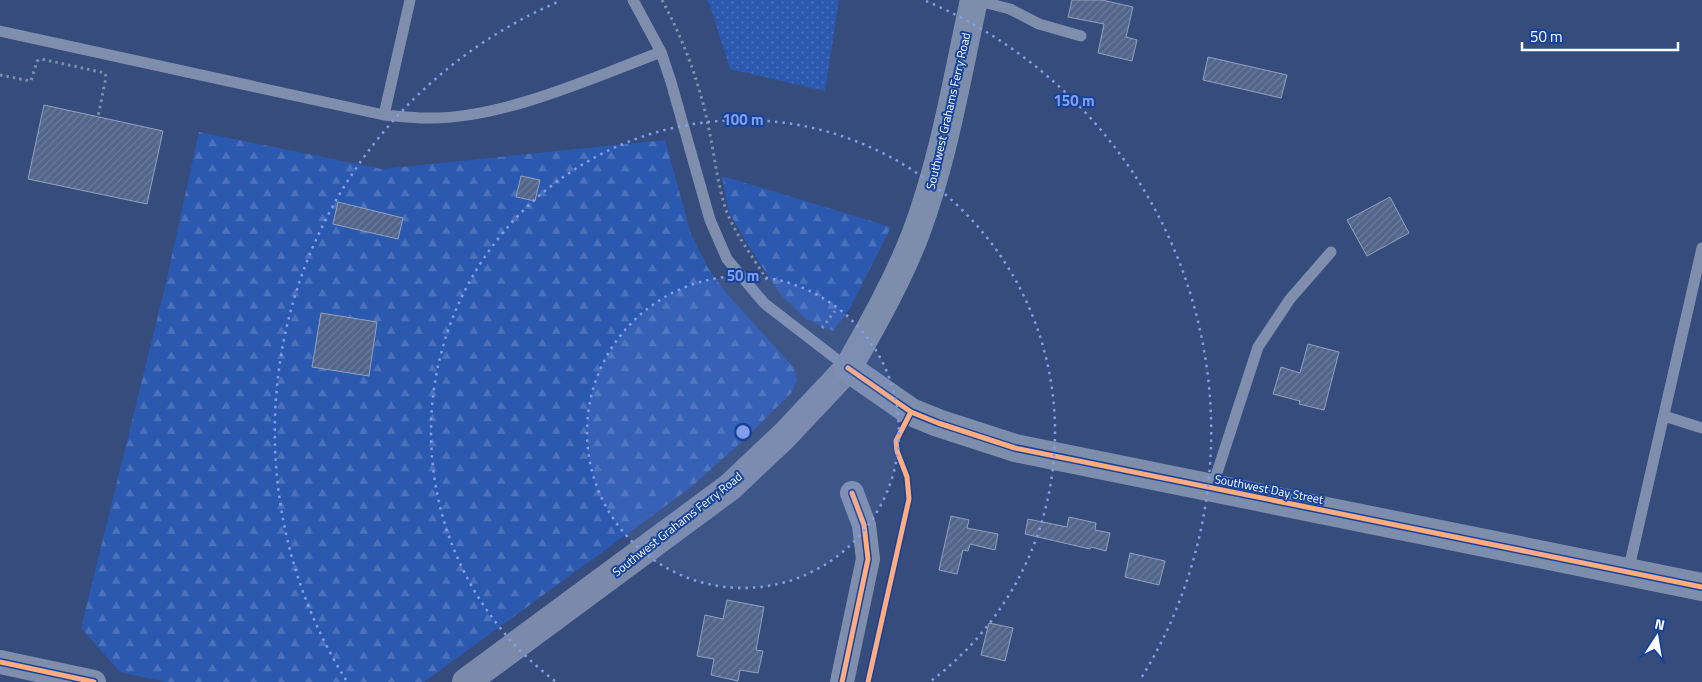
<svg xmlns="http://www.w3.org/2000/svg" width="1702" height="682" viewBox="0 0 1702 682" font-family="'Titillium Web',sans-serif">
  <defs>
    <pattern id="grass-dots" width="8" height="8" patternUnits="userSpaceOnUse" patternTransform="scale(1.25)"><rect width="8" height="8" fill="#2c59b0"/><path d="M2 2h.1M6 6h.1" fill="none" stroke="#4c72bc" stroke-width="1.8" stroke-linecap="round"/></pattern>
    <pattern id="forest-firs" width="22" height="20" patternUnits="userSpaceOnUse" patternTransform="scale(1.25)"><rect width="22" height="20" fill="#2c59b0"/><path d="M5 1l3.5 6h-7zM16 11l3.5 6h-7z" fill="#4c72bc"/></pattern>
    <pattern id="building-hatch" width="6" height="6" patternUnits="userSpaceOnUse" patternTransform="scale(1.25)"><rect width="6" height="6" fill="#52658b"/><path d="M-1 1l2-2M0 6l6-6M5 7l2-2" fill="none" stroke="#6c7c9c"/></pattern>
  </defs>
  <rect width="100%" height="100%" fill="#354c7c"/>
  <path fill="url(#grass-dots)" d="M707 0H839L825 91 730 69 712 11Z"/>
  <path fill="url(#forest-firs)" d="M199 132 382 169 665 140 691 234 708 268 728 295 794 368 797 380 792 392 749 435 690 488 424 682H166L120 672 81 628 165 287Z
    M722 176 891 227 850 308 833 331 806 319 780 294 746 242 729 212Z"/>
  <path fill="url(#building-hatch)" stroke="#94a1bb" d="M1072 0H1102L1133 7 1126 37 1137 40 1132 61 1098 53 1104 24 1068 17Z
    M1208 57 1287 75 1281 98 1203 80Z
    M44 105 163 131 147 204 28 179Z
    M521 176 540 180 535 201 516 197Z
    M1390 197 1409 233 1367 256 1347 220Z
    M338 202 403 218 398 239 333 224Z
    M321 313 377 322 369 376 312 367Z
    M1308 344 1339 352 1324 410 1299 404 1300 401 1273 394 1281 367 1300 373Z
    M951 516 969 520 967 528 998 534 995 550 970 544 968 551 963 550 957 574 939 570Z
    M1069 517 1096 523 1095 530 1110 533 1106 551 1091 547 1090 549 1025 534 1028 519 1067 527Z
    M1130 553 1165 561 1159 585 1125 577Z
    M727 600 764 607 756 650 763 651 758 673 740 670 738 681 711 675 714 659 697 656 705 615 723 619Z
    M989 623 1013 628 1005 661 981 655Z"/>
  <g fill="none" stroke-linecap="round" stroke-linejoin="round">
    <path stroke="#808eae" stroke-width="3" stroke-dasharray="2.5 4" stroke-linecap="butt" d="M662 0C683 39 699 81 708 125 714 152 717 181 725 207 734 233 753 257 767 280
      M0 75 31 81 37 61 41 59 105 73 106 77 98 117
      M822 328 835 311"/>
    <path stroke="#808eae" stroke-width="11" d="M633 0 661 52 671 82 710 220 727 259 764 303 848 368
      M975 0 1010 9 1039 24 1081 36
      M0 31 384 115C398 116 412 118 426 118 500 120 592 78 661 52
      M384 115 410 0
      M1664 416 1702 428
      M1212 488 1258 347 1290 299 1331 252
      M1628 572 1702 248"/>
    <path stroke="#808eae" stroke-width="24" d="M0 662 94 682
      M842 682 868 559 864 525 852 493"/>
    <path stroke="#7b8aaa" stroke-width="28" d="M466 682 730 487 785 435 848 368"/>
    <path stroke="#7d8dac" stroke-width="28" d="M974 0C957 78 944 158 916 233 898 280 873 324 848 368L911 412 938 423 1015 448 1702 587"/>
    <defs>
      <path id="cycleway" d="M848 368 911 412 938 423 1015 448 1702 587
        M0 662 94 682
        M842 682 868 559 864 525 852 493
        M868 682 909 499 907 477 897 451 896 441 911 412"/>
    </defs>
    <use href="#cycleway" stroke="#17429a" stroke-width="8"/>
    <use href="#cycleway" stroke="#ffac80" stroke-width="5"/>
  </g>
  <circle cx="743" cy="432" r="156" fill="#839eea" fill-opacity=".12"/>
  <g fill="none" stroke="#839eea" stroke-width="2.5" stroke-dasharray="2.5 5">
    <circle cx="743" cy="432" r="156"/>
    <path d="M555 681A312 312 0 1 1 931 681"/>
    <path d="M346 680A468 468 0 0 1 560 1M926 1A468 468 0 0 1 1140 680"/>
  </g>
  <g text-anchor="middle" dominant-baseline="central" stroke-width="4" stroke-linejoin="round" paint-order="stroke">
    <g font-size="12" fill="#fff" stroke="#17429a">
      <text transform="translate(948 111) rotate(-77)">Southwest Grahams Ferry Road</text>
      <text transform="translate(1269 489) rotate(11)">Southwest Day Street</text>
      <text transform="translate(677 524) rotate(-38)">Southwest Grahams Ferry Road</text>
    </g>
  </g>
  <circle cx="743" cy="432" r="8" fill="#839eea" stroke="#17429a" stroke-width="2.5"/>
  <g font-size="15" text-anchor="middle" font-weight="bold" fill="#839eea" stroke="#17429a" stroke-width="4" stroke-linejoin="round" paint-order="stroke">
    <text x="1074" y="106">150 m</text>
    <text x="743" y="125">100 m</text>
    <text x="743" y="281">50 m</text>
  </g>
  <g transform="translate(1657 637) rotate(12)" stroke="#17429a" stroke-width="4" paint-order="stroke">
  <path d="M0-4L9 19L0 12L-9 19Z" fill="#ffffff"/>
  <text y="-8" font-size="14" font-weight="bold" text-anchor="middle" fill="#ffffff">N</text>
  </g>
  <path d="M1522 42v8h156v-8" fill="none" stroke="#ffffff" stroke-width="2.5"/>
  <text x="1530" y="42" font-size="15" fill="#ffffff" stroke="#17429a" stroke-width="4" paint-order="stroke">50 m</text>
</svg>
